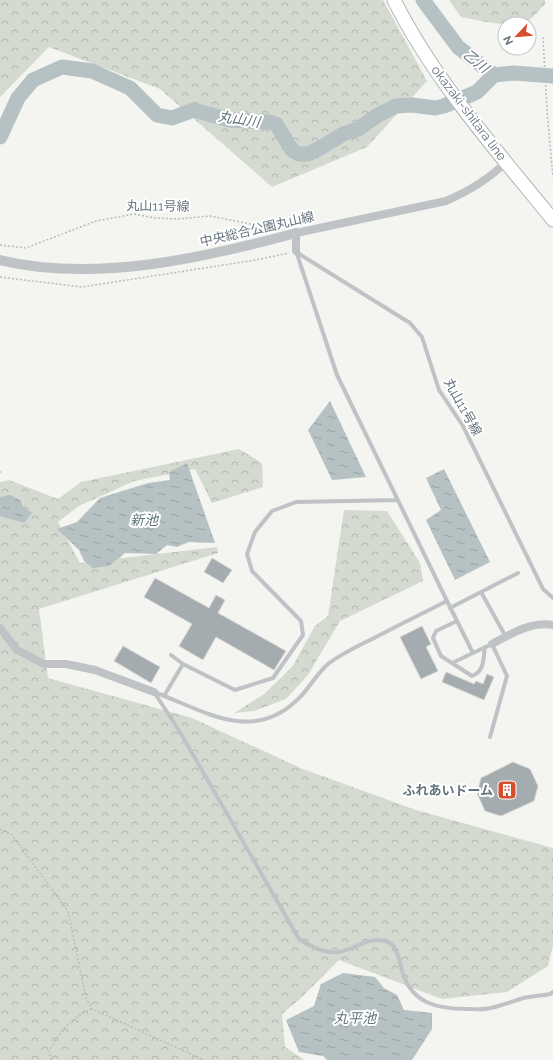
<svg xmlns="http://www.w3.org/2000/svg" width="553" height="1060" viewBox="0 0 553 1060" font-family="Raleway,'Noto Sans JP',sans-serif">
  <defs>
    <pattern id="forest-crowns" width="20" height="18" patternUnits="userSpaceOnUse"><rect width="20" height="18" fill="#d5dad1"/><path d="M2 6a3 3 0 1 1 6 0M12 15a3 3 0 1 1 6 0" fill="none" stroke="#b0b5af"/></pattern>
    <pattern id="water-ripples" width="26" height="14" patternUnits="userSpaceOnUse"><rect width="26" height="14" fill="#b6c1c4"/><path d="M2 4q2-2 4 0t4 0M15 11q2-2 4 0t4 0" fill="none" stroke="#98a1a4"/></pattern>
  </defs>
  <rect width="100%" height="100%" fill="#f4f4f0"/>
  <path fill="url(#forest-crowns)" d="M0 0H383L427 81 367 147 272 187 160 89 49 47 0 97Z
    M449 0H545V4C540 9 535 16 529 20 515 30 478 20 461 17Z
    M239 449 262 463 263 487 212 503 195 469 134 481 79 506 58 522 80 563 217 547 218 553 39 609 48 678 192 718 303 769 416 810 553 848V945L548 966 507 992 442 999 339 960 300 999 282 1014 285 1047 305 1060H0V482L9 480 58 499 81 482Z
    M344 510 387 511 420 563 423 581 340 621 308 675 286 699 254 711 234 713 263 695 292 667 315 626 328 616Z"/>
  <path fill="url(#water-ripples)" d="M330 401 366 477 332 480 308 430Z
    M187 463 215 543 189 542 177 547 167 545 156 554 125 553 109 566 93 568 84 561 79 550 57 529 77 522 100 498 148 483 170 480 169 472Z
    M444 469 490 562 455 580 426 520 441 510 426 478Z
    M10 495 20 500 23 507 32 513 24 523 0 516V497Z
    M343 973 375 977 384 988 397 995 404 1010 432 1013V1029L412 1060H327L323 1056 299 1052 286 1020 314 1006 321 984Z"/>
  <g fill="none" stroke-linecap="round" stroke-linejoin="round">
    <path stroke="#b6c1c4" stroke-width="15" d="M423 0 458 47 494 75 514 73 553 76
      M0 137 18 98 33 80 62 67 92 71 130 88 157 115 172 118 194 110 229 120 268 122 276 124 292 150 299 154H308L322 147 343 134 358 129 378 115 396 106 412 105 435 108 444 106 477 92 494 75"/>
  </g>
  <path fill="#a4acb0" stroke="#d5d5d3" d="M212 558 232 570 223 583 204 572Z
    M155 578 209 608 216 595 225 600 218 613 286 651 274 670 216 637 203 660 179 646 192 624 144 597Z
    M422 626 431 644 426 647 438 671 421 679 400 637Z
    M123 646 160 667 151 683 114 661Z
    M446 672 474 684 476 681 483 684 487 674 494 677 484 700 442 682Z
    M513 762 530 769 538 786 534 801 501 816 485 811 477 793 481 778Z"/>
  <g fill="none" stroke-linecap="round" stroke-linejoin="round">
    <defs>
      <path id="primary" d="M394 0C434 80 497 151 553 220"/>
    </defs>
    <use href="#primary" stroke="#b1b5b8" stroke-width="15"/>
    <path stroke="#b9bbbd" stroke-width="1.5" stroke-dasharray="2 2" stroke-linecap="butt" d="M543 37 547 111 553 177
      M0 245 26 248 96 221 134 214 155 218 178 219 210 216 276 229
      M0 277 82 287 256 260 289 253
      M0 471V474
      M0 829 11 834 68 911 86 998 92 1009 204 1060
      M51 1060 49 1052C59 1032 71 1018 92 1009"/>
    <path stroke="#bfc3c6" stroke-width="4" d="M296 251 337 375 447 601 473 653 492 644 507 676 490 737
      M296 252 410 323 422 337 439 390 463 426 543 589 553 598
      M481 592 506 637
      M450 608 518 573
      M457 621 436 631 433 638 441 656 452 663 473 653
      M171 655 183 664 235 690 273 678 303 635 301 621 252 571 247 554 255 532 272 511 296 502 397 500
      M452 663 472 676C485 671 483 659 485 647
      M154 692 180 732 299 939C309 946 326 954 338 952 354 950 369 936 385 941 399 945 399 962 403 974 413 1004 439 1009 467 1009 475 1009 483 1010 491 1008 501 1006 511 1002 520 999 530 996 541 996 550 994L553 992
      M154 692C201 709 250 744 296 701 308 691 316 674 328 664 342 653 360 645 376 637 399 625 423 613 447 601
      M164 696 183 664"/>
    <path stroke="#bfc3c6" stroke-width="8" d="M296 251V233L446 201C469 191 488 180 506 162
      M0 628 17 650 44 664H66L95 670 154 692
      M492 644C511 634 531 621 553 625"/>
    <path stroke="#bfc3c6" stroke-width="10" d="M0 260C95 283 203 258 296 233"/>
    <use href="#primary" stroke="#fff" stroke-width="13"/>
  </g>
  <defs>
    <symbol id="building-square" viewBox="-11 -11 22 22"><rect x="-9" y="-9" width="18" height="18" rx="4" fill="#d64f2d" stroke="#fff"/><path d="M-4-6H4V6H1V3H-1V6H-4ZM-2.5-4.3h1.7v1.8h-1.7ZM.8-4.3h1.7v1.8H.8ZM-2.5-1h1.7V.8h-1.7ZM.8-1h1.7V.8H.8Z" fill="#fff"/></symbol>
  </defs>
  <g fill-rule="evenodd">
    <use href="#building-square" x="496" y="779" width="22" height="22"/>
  </g>
  <g text-anchor="middle" dominant-baseline="central" stroke-width="4" stroke-linejoin="round" paint-order="stroke">
    <g font-size="13" fill="#65747f" stroke="#fff">
      <text transform="translate(469 113) rotate(53)">okazaki-shitara line</text>
      <text transform="translate(158 206) rotate(1)">丸山11号線</text>
      <text transform="translate(257 229) rotate(-13)">中央総合公園丸山線</text>
      <text transform="translate(463 407) rotate(61)">丸山11号線</text>
    </g>
    <g font-size="13" font-weight="bold" fill="#65747f" stroke="#fff" text-anchor="end">
      <text x="493" y="790">ふれあいドーム</text>
    </g>
    <g font-size="14" font-style="italic" fill="#60767c" stroke="#fff">
      <text transform="translate(476 61) rotate(38)">乙川</text>
      <text transform="translate(239 119) rotate(9)">丸山川</text>
      <text x="144" y="520">新池</text>
      <text x="355" y="1018">丸平池</text>
    </g>
  </g>
  <g transform="translate(517 36) rotate(244)"><circle r="19" fill="#ffffff" stroke="#c1c7cc"/>
  <path d="M0-3L7 15L0 10L-7 15Z" fill="#d64f2d"/>
  <text y="-6" font-size="11" font-weight="bold" text-anchor="middle" fill="#65747f">N</text>
  </g>
</svg>
